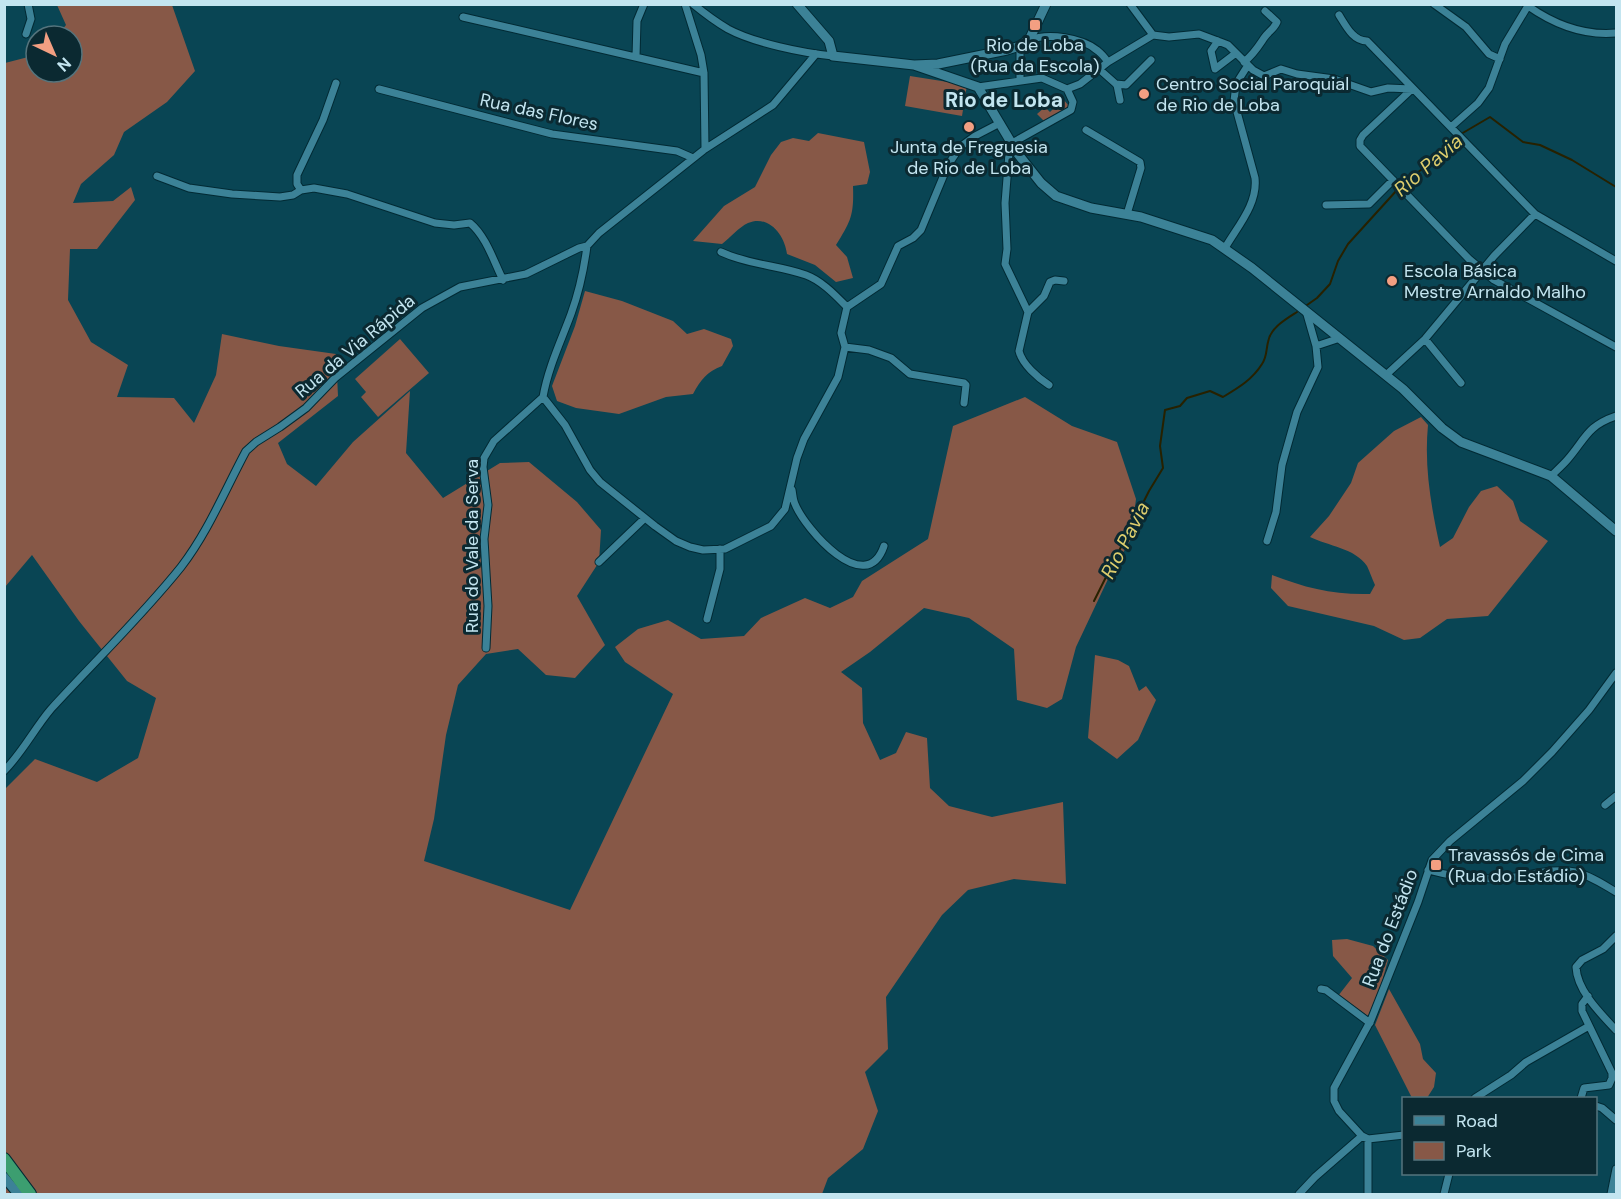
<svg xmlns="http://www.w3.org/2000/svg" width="1621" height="1199" viewBox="0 0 1621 1199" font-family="'DM Sans',sans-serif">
  <rect width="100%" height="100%" fill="#094554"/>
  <path fill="#875847" d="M57 5H172L195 71 167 102 124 132 114 155 81 184 73 203 113 201 131 187 135 200 97 249H70L68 300 91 342 128 365 117 397 174 398 194 423 216 375 222 334 279 346 336 354 338 396 278 443 287 464 316 486 353 442 410 391 406 453 443 498 500 463 529 462 577 502 601 530 599 562 577 596 605 645 575 678 546 675 518 649 486 654 458 685 446 735 434 819 424 861 570 910 673 694 625 662 615 647 638 629 668 620 701 639 744 636 761 618 805 598 830 608 853 597 862 581 928 539 953 426 1025 397 1072 426 1117 442 1136 499 1131 539 1109 577 1076 647 1062 699 1047 708 1017 700 1014 649 969 618 924 608 870 652 841 672 862 688 863 723 880 760 896 753 906 732 927 738 930 788 949 806 992 817 1063 802 1066 884 1014 879 968 890 942 915 886 997 888 1049 865 1072 878 1111 863 1149 828 1178 822 1194H5V789L35 759 97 782 138 758 156 698 127 681 79 621 32 555 5 587V63L36 55V72H72V36H57L66 25Z
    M910 76 967 85 962 116 905 106Z
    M1063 99 1069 106 1066 111 1045 122 1037 114 1045 107 1050 112Z
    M818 133 864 142 870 172 867 184 853 186C854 215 851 221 836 245L847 257 853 278 836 282 815 265 787 254C785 236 769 214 748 223 739 227 730 238 722 244L693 241 724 206 755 187 771 155 781 142 793 138 809 141Z
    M585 291 622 301 673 321 687 334 704 329 731 339 733 346 722 366C707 372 701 379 693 394L666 397 619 414 576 408 557 401 552 386 575 326Z
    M400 339 429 373 378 417 361 397 366 392 355 379Z
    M1421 417 1428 425C1424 467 1431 506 1440 547L1453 538 1469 507 1481 491 1497 486 1513 501 1520 521 1548 541 1488 616 1447 619 1420 638 1404 640 1374 626 1288 606 1271 588 1272 575C1306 588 1333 595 1370 594L1375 585C1372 579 1370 572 1367 566 1355 548 1328 546 1310 537L1329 516 1351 483 1358 463 1394 431Z
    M1095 655 1118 660 1129 666 1139 691 1146 686 1156 700 1138 740 1117 759 1088 738Z
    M1347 939 1373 946 1388 960 1378 996 1368 1016 1338 996 1352 978 1333 956 1332 940Z
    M1389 989 1420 1044 1423 1059 1436 1073 1434 1087 1427 1098H1412L1375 1025Z"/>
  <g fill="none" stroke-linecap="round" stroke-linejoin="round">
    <path stroke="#272100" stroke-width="2" d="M1461 134 1490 117 1523 142 1540 145 1572 160 1616 187
      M1307 305 1317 298 1330 284 1338 261 1348 244 1407 179 1421 170 1449 142 1457 137
      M1094 601 1149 491 1163 468 1160 446 1165 410 1180 406 1187 398 1210 391 1223 397C1238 388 1252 380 1262 364 1267 357 1266 350 1268 342 1270 328 1286 319 1297 312"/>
    <defs>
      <path id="street" d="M685 4 701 55 704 73 705 149
        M693 4C704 13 716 22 728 29 754 43 803 53 833 56
        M1130 4 1153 35
        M1434 4 1466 27 1489 54 1500 59
        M1528 6C1555 25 1583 36 1616 33
        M1339 15C1346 26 1353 41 1367 41L1535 214 1616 261
        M463 17 704 73
        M26 34 31 19 28 4
        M1029 40C1048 33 1082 37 1098 51 1102 54 1105 58 1108 62
        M1218 41 1211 51 1215 69 1236 53
        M636 57 637 21 644 4
        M1244 62C1254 54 1258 47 1264 38 1268 32 1274 29 1277 22L1265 11
        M1099 69 1117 85 1120 100
        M1020 80V46
        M1116 84 1126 85 1151 60
        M978 87 1042 78 1067 89 1073 102 1071 110 1012 143
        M379 89 552 134 677 151 693 158
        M1067 89 1080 84 1108 62 1153 35 1169 37 1199 34 1223 43 1228 45 1253 70 1264 76 1281 69 1297 74 1334 79 1371 92 1388 88 1412 89
        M1412 89 1363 135 1360 140V146L1469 259 1494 280 1616 347
        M1451 127 1478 103 1489 88 1505 44 1529 4
        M1086 130 1140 162 1141 168 1127 214
        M1014 146 1009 153 1005 203 1007 249 1005 264 1028 312 1019 351C1022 364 1038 378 1049 385
        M157 176 189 188 232 194 280 197 293 195 301 190 314 188 347 194 435 223 454 225 470 223C486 236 494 262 503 280
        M301 190 297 184V175L323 120 336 83
        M1326 205 1369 204 1393 180
        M1225 248C1237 227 1258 204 1255 178L1234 101 1236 84 1248 65
        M721 252C749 265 778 265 806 275 822 281 835 295 847 307
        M1028 312 1044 296 1050 282 1055 280 1064 281
        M1425 339 1461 383
        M1316 346 1340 338
        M845 347 869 350 891 358 910 374 964 383 966 385 964 403
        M1386 375 1425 339 1494 256 1535 214
        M543 397 565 425 590 470 600 482 655 526 676 541 690 547 703 550 725 549 771 526 785 509 797 458 804 439 838 377 845 347 841 333 847 307 881 284 898 246 913 238 921 230 948 165 960 147 975 136 1000 123
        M543 397C548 368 561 341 571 314 579 292 584 269 587 246
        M1551 476C1556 471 1563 465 1568 459 1586 438 1587 426 1616 416
        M792 490C793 495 793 500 795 504 805 529 866 599 884 546
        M1267 541 1276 512 1282 465 1297 412 1318 367 1316 346 1306 311
        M599 562 645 518
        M707 619 720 569V549
        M486 648 488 606 484 539 488 505 483 467 484 458 494 441 543 397
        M4 771C23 752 34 729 51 709 94 662 141 617 181 567 208 532 225 490 246 451L256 442 280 427 306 408 335 378 422 308 460 287 526 274 579 248 587 246 599 233 705 149 773 105 816 54
        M1605 805 1616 796
        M1428 870C1457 878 1485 881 1515 877 1535 874 1555 868 1575 872 1590 875 1604 885 1616 892
        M1616 936 1603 949 1582 960 1576 967C1577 991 1601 1014 1616 1030
        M1321 989 1326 990 1370 1023
        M1475 1098 1511 1075 1526 1062 1589 1026
        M1581 1098 1584 1088 1609 1085 1612 1078V1073L1582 1011V1004L1588 996
        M1596 1106 1602 1108 1616 1120
        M1404 1135 1368 1139 1362 1136 1339 1111 1334 1101V1088L1371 1020 1418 902 1432 860 1450 841 1523 781 1552 752 1589 710 1616 673
        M1368 1139V1194
        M1299 1194 1315 1177 1362 1136
        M1444 1194 1449 1174
        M1611 1194 1616 1169"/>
      <path id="secondary" d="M797 4 829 41 833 56 914 65 938 64 1007 50 1020 46 1030 38 1046 4
        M914 65 978 87 1018 154 1041 183 1056 196 1091 208 1141 217 1212 240 1252 268 1403 389 1442 428 1461 442 1551 476 1616 531
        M4 1177 18 1194"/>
      <path id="highway" d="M4 1159 30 1194"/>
    </defs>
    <use href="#street" stroke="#022a34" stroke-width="9"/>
    <use href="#secondary" stroke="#022a34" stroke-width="11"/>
    <use href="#highway" stroke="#022a34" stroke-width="14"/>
    <use href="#street" stroke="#3c8297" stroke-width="7"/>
    <use href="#secondary" stroke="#3c8297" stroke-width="9"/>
    <use href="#highway" stroke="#3c9e70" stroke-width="12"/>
  </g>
  <g fill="#f39f82" stroke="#0b2931" stroke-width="2">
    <rect x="1029" y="19" width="12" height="12" rx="3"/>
    <circle cx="1144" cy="94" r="6"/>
    <circle cx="969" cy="127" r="6"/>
    <circle cx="1392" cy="281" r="6"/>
    <rect x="1430" y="859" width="12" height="12" rx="3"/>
  </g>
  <g text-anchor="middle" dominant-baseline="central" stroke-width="6" stroke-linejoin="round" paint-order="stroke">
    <g font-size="18" fill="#c3e5f0" stroke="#0b2931" text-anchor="start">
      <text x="1035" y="45" text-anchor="middle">Rio de Loba<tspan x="1035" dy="21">(Rua da Escola)</tspan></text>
      <text x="1156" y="84">Centro Social Paroquial<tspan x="1156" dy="21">de Rio de Loba</tspan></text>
      <text x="969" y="147" text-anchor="middle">Junta de Freguesia<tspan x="969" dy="21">de Rio de Loba</tspan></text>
      <text x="1404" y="271">Escola Básica<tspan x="1404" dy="21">Mestre Arnaldo Malho</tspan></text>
      <text x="1448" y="855">Travassós de Cima<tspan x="1448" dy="21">(Rua do Estádio)</tspan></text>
    </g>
    <g font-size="18" fill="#c3e5f0" stroke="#0b2931">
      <text transform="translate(539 112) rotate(12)">Rua das Flores</text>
      <text transform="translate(355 346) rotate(-40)">Rua da Via Rápida</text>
      <text transform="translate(472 546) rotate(-90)">Rua do Vale da Serva</text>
      <text transform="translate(1390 928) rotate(-69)">Rua do Estádio</text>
    </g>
    <g font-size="20" font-style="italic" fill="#ddcd6d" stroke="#0b2931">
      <text transform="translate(1428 165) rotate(-41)">Rio Pavia</text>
      <text transform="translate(1125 540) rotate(-63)">Rio Pavia</text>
    </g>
    <g font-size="21" font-weight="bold" fill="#c3e5f0" stroke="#0b2931">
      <text x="1004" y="100">Rio de Loba</text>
    </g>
  </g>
  <rect width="1621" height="1199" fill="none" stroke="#c3e5f0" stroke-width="12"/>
  <rect x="1402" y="1097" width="195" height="78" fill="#0b2931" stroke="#55747d" stroke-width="1.5"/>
  <rect x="1414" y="1116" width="30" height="9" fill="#3c8297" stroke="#55747d" stroke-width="1.5"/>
  <text x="1456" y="1127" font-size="18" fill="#c3e5f0">Road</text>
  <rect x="1414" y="1142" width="30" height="18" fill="#875847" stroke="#55747d" stroke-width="1.5"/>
  <text x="1456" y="1157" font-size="18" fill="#c3e5f0">Park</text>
  <g transform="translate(54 54) rotate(136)"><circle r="28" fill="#0b2931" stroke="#55747d" stroke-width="1.5"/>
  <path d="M0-4.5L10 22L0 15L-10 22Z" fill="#f39f82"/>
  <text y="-9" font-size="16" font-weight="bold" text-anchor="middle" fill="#c3e5f0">N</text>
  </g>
</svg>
